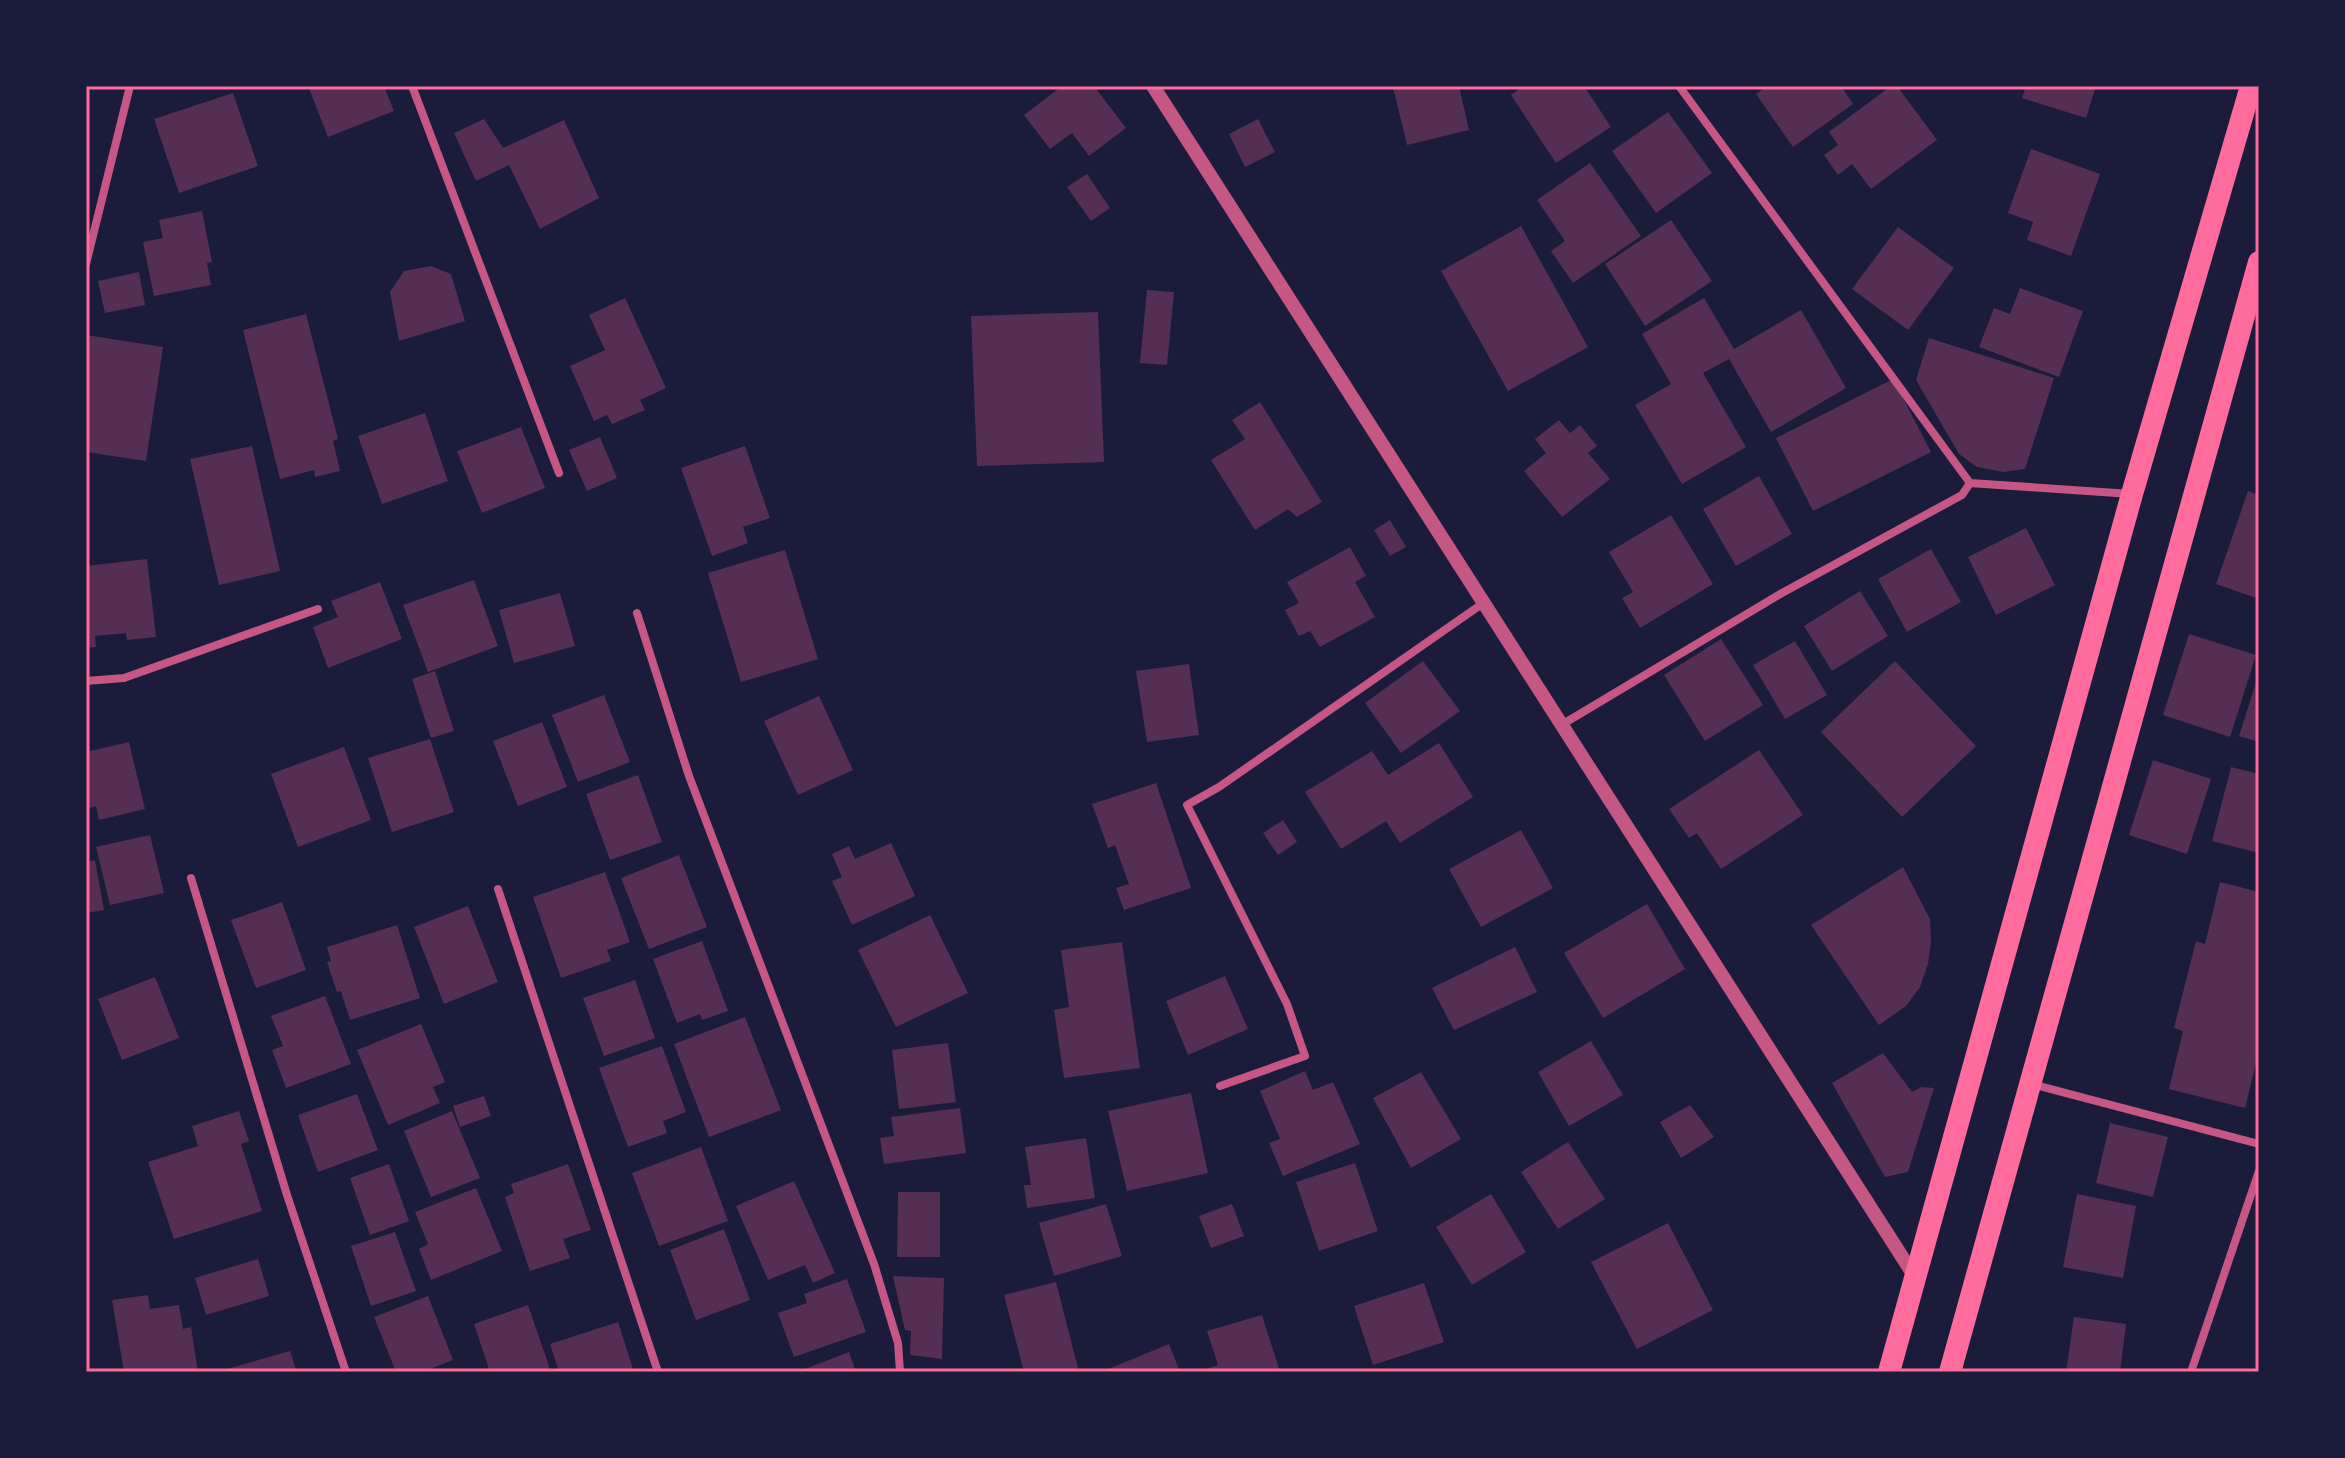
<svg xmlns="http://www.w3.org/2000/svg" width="2345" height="1458" viewBox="0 0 2345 1458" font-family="Rubik,sans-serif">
  <rect width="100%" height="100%" fill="#1b1b3a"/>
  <path fill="#542f53" d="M308 86H384L394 111 328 137Z
    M1062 86H1094L1126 128 1089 156 1072 133 1050 149 1024 115Z
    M1459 86 1469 130 1407 145 1393 87Z
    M1524 86H1584L1611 127 1556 163 1511 95Z
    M1767 86H1841L1853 104 1793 147 1756 94Z
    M1891 86H1897L1937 140 1871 189 1852 164 1838 175 1824 155 1838 145 1829 132Z
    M2026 86H2096L2086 118 2022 98Z
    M233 93 258 166 179 193 154 119Z
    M1668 112 1712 173 1656 213 1612 151Z
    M484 119 503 148 564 120 599 198 540 229 509 165 476 181 454 133Z
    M1258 119 1275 152 1245 167 1229 134Z
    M2031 149 2100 174 2071 256 2027 240 2033 222 2008 213Z
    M1590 163 1641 236 1573 283 1551 251 1565 241 1537 200Z
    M1087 174 1110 208 1091 221 1067 187Z
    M202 211 212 262 207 263 211 285 154 296 143 242 163 238 159 220Z
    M1671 220 1712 281 1645 326 1605 264Z
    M1521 226 1588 347 1508 391 1441 271Z
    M1898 227 1954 268 1908 330 1852 289Z
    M431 266 451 274 465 321 399 341 390 292 404 271Z
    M139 272 145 305 105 313 98 281Z
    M2020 288 2083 311 2059 377 1979 347 1994 308 2010 314Z
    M1147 290 1174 292 1167 365 1140 363Z
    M625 298 666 388 640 400 645 410 612 424 607 415 594 421 570 366 605 350 589 315Z
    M1704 298 1734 349 1801 310 1846 388 1771 432 1729 359 1703 373 1746 447 1682 484 1635 405 1671 384 1642 334Z
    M1098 312 1104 462 977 466 971 316Z
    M306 314 338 439 333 441 340 471 315 477 314 470 280 479 243 330Z
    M86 335 163 347 146 461 86 452Z
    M1929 338 2054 378 2025 469 2003 472 1977 467 1959 454 1916 380Z
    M1893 379 1931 452 1813 511 1776 438Z
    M1260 402 1322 502 1297 517 1288 509 1255 530 1211 460 1245 439 1232 420Z
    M425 413 448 481 382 504 358 436Z
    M1559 420 1570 433 1580 425 1597 446 1588 453 1610 479 1562 517 1524 471 1546 453 1535 439Z
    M521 427 545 488 482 513 457 451Z
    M600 437 617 478 587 491 569 450Z
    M252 446 280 571 219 585 190 459Z
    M745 446 770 518 743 527 748 543 712 556 681 468Z
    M1759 476 1792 534 1736 566 1703 509Z
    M2248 491 2259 495V599L2216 584Z
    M1671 515 1713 584 1640 628 1622 598 1633 592 1609 552Z
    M1390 520 1406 547 1390 556 1374 530Z
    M2026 528 2055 585 1996 615 1968 557Z
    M1350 547 1366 576 1355 582 1375 617 1320 647 1310 631 1299 636 1285 610 1299 603 1287 582Z
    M1931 549 1961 602 1907 632 1878 579Z
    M785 550 818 659 741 682 708 573Z
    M147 559 156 637 127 640 126 633 95 636 96 647 86 648V566Z
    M474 580 498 646 428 672 403 605Z
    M380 582 402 639 328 668 313 627 338 617 331 601Z
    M1860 591 1888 636 1832 671 1804 626Z
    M560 593 575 646 514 663 499 610Z
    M2189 634 2256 655 2230 737 2163 715Z
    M1721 639 1763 705 1705 741 1664 675Z
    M1795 641 1827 695 1785 719 1753 665Z
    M1423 661 1460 711 1401 753 1365 703Z
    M1895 661 1976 746 1902 817 1821 732Z
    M1189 664 1199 735 1147 742 1136 671Z
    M435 671 454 731 431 738 412 679Z
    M2259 673V742L2239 736Z
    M604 695 630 762 578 782 552 715Z
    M819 696 853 770 798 795 764 721Z
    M542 722 567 787 518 806 493 741Z
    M430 739 454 812 392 832 368 758Z
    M129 742 145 809 99 820 96 806 86 809V752Z
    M1439 743 1473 797 1400 843 1386 821 1341 849 1305 792 1372 751 1388 775Z
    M344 747 371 820 298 847 271 774Z
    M1759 750 1803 815 1721 869 1697 833 1689 838 1669 809Z
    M2153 760 2211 779 2187 854 2129 835Z
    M2231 767 2259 774V853L2212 841Z
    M638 775 662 842 610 860 586 794Z
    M1156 783 1191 888 1124 910 1116 888 1129 884 1115 845 1108 848 1092 804Z
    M1283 820 1297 842 1278 855 1263 833Z
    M1521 830 1553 888 1481 927 1449 869Z
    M150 835 164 893 110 905 96 847Z
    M891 843 915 896 852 925 832 881 842 877 832 854 849 846 855 859Z
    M679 855 707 927 649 949 621 878Z
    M95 860 104 910 86 913V862Z
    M1903 867 1930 919 1931 942 1928 964 1920 987 1906 1006 1879 1025 1811 925Z
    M605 872 630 942 607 950 611 961 561 978 533 897Z
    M2220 882 2259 892V1051L2245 1108 2169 1089 2183 1031 2174 1028 2196 941 2205 944Z
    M282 902 306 970 256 988 231 920Z
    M1647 904 1685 969 1603 1018 1564 953Z
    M468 906 498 982 444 1004 414 927Z
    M930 915 968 993 896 1027 858 950Z
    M397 925 420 998 350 1020 341 991 337 992 327 962 331 961 327 947Z
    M702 941 728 1011 702 1020 700 1014 677 1023 653 959Z
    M1122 942 1140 1068 1064 1078 1054 1010 1069 1007 1061 950Z
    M1515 947 1537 992 1454 1030 1432 988Z
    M1225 976 1248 1029 1188 1055 1166 1001Z
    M155 977 179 1038 122 1060 98 999Z
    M635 980 655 1038 604 1056 583 998Z
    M325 996 351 1064 286 1088 272 1050 283 1046 271 1016Z
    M745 1017 781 1110 709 1137 674 1044Z
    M421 1024 445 1082 433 1087 440 1103 388 1125 357 1050Z
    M1591 1041 1623 1095 1569 1126 1538 1072Z
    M948 1043 956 1102 899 1109 892 1050Z
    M662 1046 686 1112 663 1121 667 1133 628 1147 599 1068Z
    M1883 1053 1912 1092 1921 1087 1934 1088 1908 1172 1885 1177 1832 1083Z
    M1305 1071 1313 1090 1333 1082 1360 1144 1283 1176 1269 1143 1280 1139 1260 1091Z
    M1421 1072 1461 1139 1411 1168 1373 1098Z
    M1191 1093 1208 1173 1127 1191 1108 1111Z
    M357 1094 378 1150 318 1172 298 1115Z
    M484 1096 491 1116 460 1127 453 1106Z
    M1690 1105 1714 1137 1681 1158 1660 1122Z
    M960 1108 966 1153 884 1164 880 1138 894 1136 891 1117Z
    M239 1111 249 1141 241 1144 262 1211 174 1239 148 1162 198 1146 192 1126Z
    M452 1111 480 1178 431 1197 404 1131Z
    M2110 1123 2168 1137 2153 1197 2096 1183Z
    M1086 1138 1095 1198 1027 1208 1024 1185H1031L1025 1147Z
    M1568 1142 1605 1199 1558 1229 1521 1172Z
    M701 1147 728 1221 659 1246 632 1173Z
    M1355 1163 1378 1231 1319 1251 1296 1182Z
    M389 1164 409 1221 370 1235 350 1178Z
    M568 1164 591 1230 563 1239 570 1258 530 1271 505 1197 514 1193 511 1184Z
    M794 1181 835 1273 813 1283 805 1265 768 1280 736 1206Z
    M476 1188 502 1251 431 1280 419 1249 428 1244 415 1212Z
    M898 1192H940V1257H897Z
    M1491 1194 1526 1252 1472 1285 1436 1227Z
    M2077 1194 2136 1206 2123 1278 2063 1267Z
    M1106 1204 1122 1256 1054 1276 1039 1223Z
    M1232 1204 1244 1236 1211 1248 1199 1216Z
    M1668 1223 1713 1310 1637 1349 1591 1262Z
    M724 1229 750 1300 696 1320 670 1250Z
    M395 1232 416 1291 371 1306 351 1246Z
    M258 1259 269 1296 206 1315 195 1278Z
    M893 1276 944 1278 942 1359 910 1355 911 1331 905 1330Z
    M847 1279 866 1332 794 1357 778 1313 807 1303 804 1294Z
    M1056 1282 1079 1372H1024L1004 1295Z
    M1424 1283 1444 1342 1373 1365 1354 1306Z
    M148 1295 150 1309 179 1305 183 1329 191 1327 198 1372H124L112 1300Z
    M428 1296 453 1360 422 1372H396L374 1317Z
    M528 1305 551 1372H490L474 1324Z
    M1262 1315 1280 1372H1197L1218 1365 1207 1331Z
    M2074 1317 2126 1324 2120 1372H2066Z
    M618 1322 634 1372H559L550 1344Z
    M1169 1344 1180 1372H1101Z
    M290 1351 297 1372H220V1371Z
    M849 1352 856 1372H797Z"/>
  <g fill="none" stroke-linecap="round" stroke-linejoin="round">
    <path stroke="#c65784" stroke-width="8" d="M412 86 559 473
      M1679 86 1970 483
      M86 264 130 86
      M637 613 689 776 874 1264 898 1343 900 1372
      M86 681 124 678 318 609
      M1563 724 1782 593 1962 495 1970 483 2131 494
      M191 878 287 1195 346 1372
      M498 889 658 1372
      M2032 1084 2259 1144
      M1220 1086 1305 1056 1287 1004 1187 805 1219 787 1482 604
      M2191 1372 2259 1171"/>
    <path stroke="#c65784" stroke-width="14" d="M1153 86 1915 1277"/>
    <path stroke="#ff6b9d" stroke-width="22" d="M1889 1372 2132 494 2251 86
      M1950 1372 2259 262"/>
  </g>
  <rect width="2345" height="1458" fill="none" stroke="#1b1b3a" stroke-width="176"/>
  <rect x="88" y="88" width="2169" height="1282" fill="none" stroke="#ff6b9d" stroke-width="3"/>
</svg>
